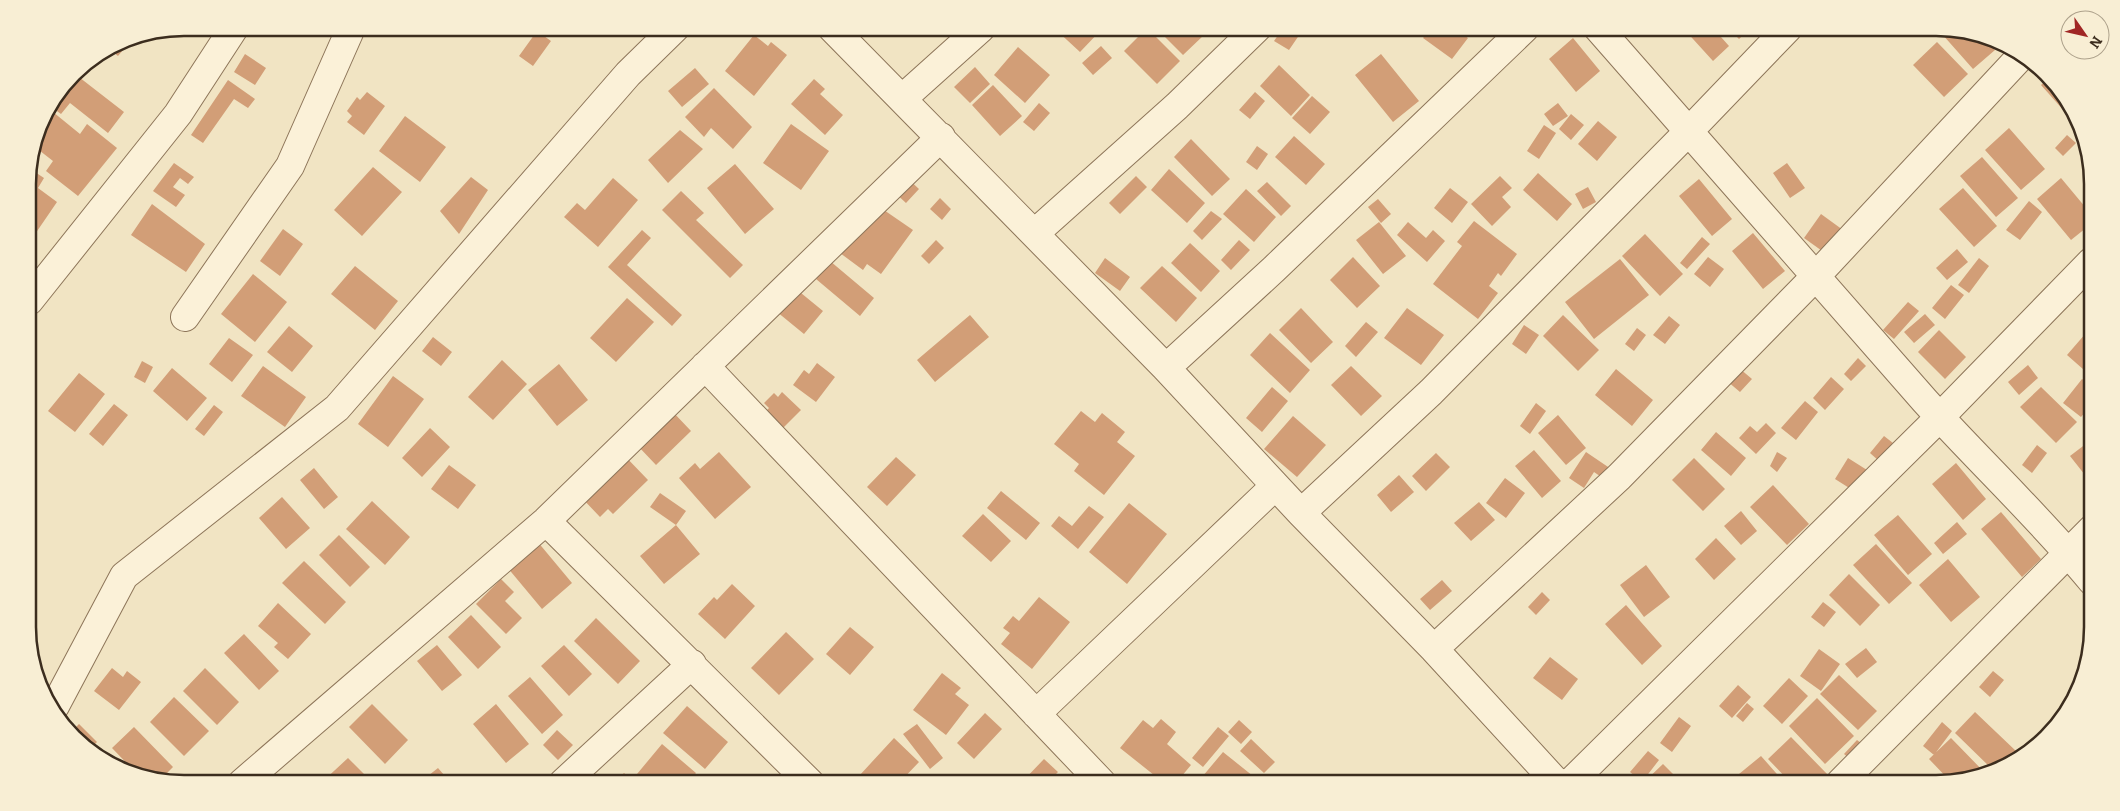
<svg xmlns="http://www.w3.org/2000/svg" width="2120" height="811" viewBox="0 0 2120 811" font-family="Bitter,serif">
  <rect width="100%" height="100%" fill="#f1e4c3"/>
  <path fill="#d29e77" d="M1054 28H1101L1102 29 1080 52Z
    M1147 28 1180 61 1157 84 1124 51Z
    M1156 28H1197L1204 35 1183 55Z
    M1283 28H1304L1289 50 1274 41Z
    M1432 28H1454L1468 38 1452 59 1423 38Z
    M1683 28H1713L1729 46 1713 61Z
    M1728 28H1751L1739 39Z
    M1947 29 1981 35 1995 50 1973 69 1942 34Z
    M537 31 551 41 533 66 519 56Z
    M754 35 768 46 771 42 787 55 754 96 725 71Z
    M134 37 118 56 109 49 124 39Z
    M1573 38 1600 71 1576 92 1549 59Z
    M1937 42 1968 74 1944 97 1913 65Z
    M1101 46 1112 58 1093 75 1082 63Z
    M1018 47 1050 75 1025 103 994 75Z
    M245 54 266 68 255 85 234 72Z
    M1381 54 1419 101 1393 122 1355 75Z
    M1279 65 1310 95 1291 116 1260 86Z
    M975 67 990 84 970 103 954 87Z
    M695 68 709 84 682 107 668 91Z
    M75 74 124 112 108 133 70 103 61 114 50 106Z
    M2049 78 2060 88 2073 121 2041 85Z
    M814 79 825 89 820 94 843 115 825 135 791 104Z
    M228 80 255 99 248 108 234 99 203 143 191 135Z
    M993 85 1022 116 1000 136 972 105Z
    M714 88 752 127 733 149 711 128 704 137 685 117Z
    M367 92 385 106 364 135 347 122 352 116 347 111 357 97 360 100Z
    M1255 92 1265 101 1250 119 1239 110Z
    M1312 96 1330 112 1310 134 1292 118Z
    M1039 103 1050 113 1034 131 1023 122Z
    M1558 103 1568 116 1553 126 1544 114Z
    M53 112 80 134 87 124 117 148 78 196 46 171 53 161 35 147 40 129Z
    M1571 114 1584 125 1571 140 1559 129Z
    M405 116 446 147 420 182 379 151Z
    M1598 121 1617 137 1597 161 1578 144Z
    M791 124 829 151 801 190 763 163Z
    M1544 125 1556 133 1539 159 1527 151Z
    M2009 128 2045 169 2021 190 1985 150Z
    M680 130 703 149 668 183 648 160Z
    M2067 135 2076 143 2063 156 2055 148Z
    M1294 136 1325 164 1306 185 1275 157Z
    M1191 139 1230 179 1212 196 1174 157Z
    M1257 146 1268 154 1257 170 1246 162Z
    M1982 157 2018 198 1996 217 1960 176Z
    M174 163 194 177 188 184 180 178 173 187 185 195 176 207 153 191Z
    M1787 163 1805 188 1790 198 1773 173Z
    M735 164 774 209 745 234 707 188Z
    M373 167 402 192 362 236 334 210Z
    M29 168 44 178 38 188 57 202 31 240 28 238Z
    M1169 169 1205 203 1187 223 1151 190Z
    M1538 173 1572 204 1557 221 1523 190Z
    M905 176 919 189 906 203 892 190Z
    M1136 176 1147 187 1120 214 1109 203Z
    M1500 176 1512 188 1502 197 1511 207 1492 226 1471 204Z
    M471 177 488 190 459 234 440 211Z
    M613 178 638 200 598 247 564 217 577 203 585 210Z
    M2061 178 2091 214V224L2071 240 2037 199Z
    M1699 179 1732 219 1712 236 1679 196Z
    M1267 182 1291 206 1281 216 1257 191Z
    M1588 187 1596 202 1583 209 1575 194Z
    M1450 188 1468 202 1452 223 1434 208Z
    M1963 188 1997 226 1974 247 1939 209Z
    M1246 189 1276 217 1254 242 1223 214Z
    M681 191 704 213 696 220 743 265 730 278 662 210Z
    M940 198 951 209 942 220 930 209Z
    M1378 199 1391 214 1381 223 1368 207Z
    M2029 201 2042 212 2020 240 2006 230Z
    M152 204 205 244 186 272 131 235Z
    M881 208 913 230 881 274 867 264 863 270 840 253Z
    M1211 211 1222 219 1202 240 1193 231Z
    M1821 214 1843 230 1825 253 1804 238Z
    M1474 221 1517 254 1501 276 1498 273 1489 286 1498 293 1478 319 1433 284 1462 246 1457 242Z
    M1379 222 1406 256 1383 274 1356 240Z
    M1408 222 1426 238 1433 230 1445 241 1427 262 1397 235Z
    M283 229 303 244 280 276 260 261Z
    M642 230 651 238 627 265 682 315 672 326 608 267Z
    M1753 233 1785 271 1763 289 1732 251Z
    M1645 234 1683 274 1660 296 1622 256Z
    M1702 237 1710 244 1687 269 1680 263Z
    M936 240 944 248 929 264 921 256Z
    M1239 240 1250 250 1231 270 1221 260Z
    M1190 243 1220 271 1201 292 1171 263Z
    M1957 249 1968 262 1947 280 1936 268Z
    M1353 257 1380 286 1357 308 1330 280Z
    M1708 257 1724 269 1710 287 1694 274Z
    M1105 258 1130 277 1120 291 1095 273Z
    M1979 258 1989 266 1969 293 1958 285Z
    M1620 259 1649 295 1594 339 1565 302Z
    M830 261 874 298 860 316 816 279Z
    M355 266 398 301 375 330 331 294Z
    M1162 266 1197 298 1176 322 1140 288Z
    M253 274 287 302 255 342 221 314Z
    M790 284 823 311 804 334 771 307Z
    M1951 285 1964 295 1945 319 1932 308Z
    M627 298 654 322 616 362 590 338Z
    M1908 302 1919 311 1894 339 1883 330Z
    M1301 308 1333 342 1311 363 1279 330Z
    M1407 308 1444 335 1421 365 1384 338Z
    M1925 314 1935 325 1914 343 1904 332Z
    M970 315 989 337 935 382 917 360Z
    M1563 315 1599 350 1578 371 1543 336Z
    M1669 316 1680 325 1665 344 1653 335Z
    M1366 322 1378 332 1356 357 1345 346Z
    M1524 325 1539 335 1526 354 1512 344Z
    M289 326 313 346 292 372 267 352Z
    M1637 328 1646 335 1634 351 1625 344Z
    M1939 330 1966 357 1945 379 1918 352Z
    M1270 333 1310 370 1290 393 1250 355Z
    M2086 333 2092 337V377L2067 355Z
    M433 337 452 352 441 366 422 351Z
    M229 338 253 355 232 382 209 364Z
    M1858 358 1866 366 1851 381 1844 374Z
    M502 360 527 384 493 420 468 397Z
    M142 361 153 367 145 383 134 377Z
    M817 363 835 377 816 402 793 385 804 370 809 374Z
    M559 364 588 400 557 426 528 390Z
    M2028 365 2038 378 2019 395 2008 382Z
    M263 366 306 397 285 427 241 396Z
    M1351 366 1382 396 1361 416 1331 385Z
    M172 368 207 398 187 421 153 391Z
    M1739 368 1752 379 1740 392 1727 381Z
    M1616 369 1653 400 1632 426 1595 395Z
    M79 373 105 394 75 432 48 411Z
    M393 376 424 399 388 447 358 424Z
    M1831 377 1844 389 1825 410 1813 398Z
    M2082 379 2092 387V404L2081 417 2063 403Z
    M1272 387 1288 401 1262 432 1246 418Z
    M2041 387 2077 422 2056 443 2020 407Z
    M782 392 801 410 777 434 760 417 769 408 764 403 774 393 778 397Z
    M1805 401 1818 412 1796 440 1781 428Z
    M1536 403 1546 411 1530 434 1520 426Z
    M114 404 128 415 103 446 89 434Z
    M214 405 223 412 204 436 195 429Z
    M672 411 691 431 656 465 637 445Z
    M1081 411 1095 422 1102 413 1125 432 1117 442 1135 456 1104 495 1074 471 1079 464 1054 444Z
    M1558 415 1586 448 1566 465 1538 433Z
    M1293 416 1326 445 1297 477 1264 449Z
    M1766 423 1776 433 1756 454 1739 438 1750 426 1757 432Z
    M430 428 450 447 422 477 402 458Z
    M1716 432 1746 458 1731 476 1701 450Z
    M1884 436 1893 443 1879 461 1870 453Z
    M2091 440 2092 441V484L2070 456Z
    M2037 445 2047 453 2032 473 2022 465Z
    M1534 450 1561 481 1542 498 1515 466Z
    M719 452 751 487 715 519 679 478 695 463 700 469Z
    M1586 452 1614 471 1607 481 1594 472 1584 488 1569 478Z
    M1777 452 1787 458 1777 472 1770 466Z
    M622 453 648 480 613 514 608 509 600 517 580 496Z
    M1436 453 1450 467 1426 491 1412 476Z
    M896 457 916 475 887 506 867 487Z
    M1694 458 1725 489 1703 511 1672 480Z
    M1848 458 1867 470 1854 491 1835 479Z
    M1956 463 1986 499 1963 520 1932 484Z
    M449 465 476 485 458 509 431 489Z
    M314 468 338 497 324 509 300 480Z
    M29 470 36 477 30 484Z
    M1399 475 1414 492 1391 512 1377 495Z
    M1505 478 1525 493 1506 518 1486 503Z
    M1773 485 1809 524 1787 545 1750 507Z
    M1001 491 1040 523 1026 540 987 508Z
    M660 493 686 511 676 525 650 507Z
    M282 497 310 528 286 549 259 518Z
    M372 501 410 537 385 565 346 529Z
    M1479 502 1495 520 1471 541 1454 523Z
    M1129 503 1167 534 1127 584 1089 552Z
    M1089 506 1104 517 1078 549 1051 526 1059 516 1072 526Z
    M1741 511 1757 531 1741 545 1724 526Z
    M2001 512 2041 559 2022 577 1981 529Z
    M983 514 1011 541 991 562 962 536Z
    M1898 515 1932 554 1908 575 1874 535Z
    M1957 522 1967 534 1943 554 1934 543Z
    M676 525 700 554 664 584 640 556Z
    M339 535 370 567 350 587 319 555Z
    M1716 538 1736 559 1714 580 1695 559Z
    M537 541 572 583 542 609 507 567Z
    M1876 544 1912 583 1889 604 1853 565Z
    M1948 559 1980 597 1951 622 1919 585Z
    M304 561 346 602 325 624 282 583Z
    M1646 565 1670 597 1644 617 1620 585Z
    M1849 574 1880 605 1860 626 1829 595Z
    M501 579 514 592 505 601 522 618 506 634 476 604Z
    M1442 580 1452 591 1430 610 1420 599Z
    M732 584 755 606 725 639 698 614 714 597 717 600Z
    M1542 592 1550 600 1536 615 1528 607Z
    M1039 597 1070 622 1032 669 1001 644 1010 633 1003 628 1013 616 1019 621Z
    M1823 602 1836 612 1824 627 1811 617Z
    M278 603 311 634 288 659 274 647 278 643 258 626Z
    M1626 605 1662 646 1642 665 1605 624Z
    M471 615 501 647 478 669 448 637Z
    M596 618 640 661 618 684 574 641Z
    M850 627 874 647 850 675 826 654Z
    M786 632 814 659 779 695 751 668Z
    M244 634 279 671 259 690 224 653Z
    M437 645 462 675 442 691 417 661Z
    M564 645 592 674 569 696 541 666Z
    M1866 648 1877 662 1857 678 1845 664Z
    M1819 649 1840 664 1821 691 1800 676Z
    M1550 657 1578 679 1562 700 1533 678Z
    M112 668 123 677 127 671 141 682 119 710 94 691Z
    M205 668 239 702 217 725 183 691Z
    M1993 671 2004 680 1990 697 1979 687Z
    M942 673 961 688 955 694 969 705 946 735 913 710Z
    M1839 675 1877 711 1858 730 1820 694Z
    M530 677 563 715 542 734 508 696Z
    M1789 678 1808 696 1782 724 1763 706Z
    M1738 685 1751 697 1732 718 1719 706Z
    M174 697 209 731 184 756 150 722Z
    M1817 698 1854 736 1825 764 1789 726Z
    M1747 703 1754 709 1743 722 1736 716Z
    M372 704 408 740 385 764 349 727Z
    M496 704 529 744 506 763 473 724Z
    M687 706 728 742 705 769 663 733Z
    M1975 712 2017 752 2005 765 1994 771 1955 733Z
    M985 713 1002 729 974 759 957 743Z
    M1679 717 1691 726 1672 752 1660 743Z
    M1161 719 1176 732 1167 744 1191 765 1176 783H1164L1120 748 1143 720 1153 728Z
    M1239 720 1252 732 1241 744 1228 732Z
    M1942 722 1952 731 1934 755 1923 746Z
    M79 724 97 742 92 747 70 733Z
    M917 724 943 758 930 769 903 734Z
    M134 727 173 767 160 780 139 776 112 748Z
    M1218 727 1229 736 1203 767 1192 758Z
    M557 730 573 745 558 760 543 745Z
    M1791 737 1829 776 1821 783H1791L1768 759Z
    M2043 737 2044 738 2027 754 2026 753Z
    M894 738 919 762 899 783H867L859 776Z
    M1951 738 1987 775 1951 782 1929 759Z
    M1251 739 1275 762 1264 773 1240 751Z
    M1857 740 1870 750 1858 766 1844 754Z
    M662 744 696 773 688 783H649L637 774Z
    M1648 751 1659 760 1642 782 1630 772Z
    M1223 752 1253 776 1248 783H1197Z
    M1761 756 1785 783H1747L1739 774Z
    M348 758 373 783H321Z
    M1044 759 1058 772 1047 783H1021Z
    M1663 764 1682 783H1643Z
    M438 768 451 783H419Z
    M624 773 635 783H614Z
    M981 777 990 783H976Z"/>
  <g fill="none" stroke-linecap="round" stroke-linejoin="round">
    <defs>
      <path id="minor" d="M832 28 1166 368 1301 513 1434 649 1557 783
        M1598 28C1708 152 1815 277 1925 401 1980 462 2040 518 2092 581
        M903 98 981 28
        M1035 233 1177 106 1257 28
        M29 301 178 114 234 28
        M185 317 290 166 351 28
        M705 366 1102 783
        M1166 368 1274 269 1525 28
        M1301 513 1431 392 1689 131 1788 28
        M546 521 810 783
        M1434 649 1619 477 1815 277 2022 55
        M55 706 124 576 337 408 628 74 675 28
        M1036 714 1275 486
        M242 783 546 521 941 137
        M563 783 692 664
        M1570 783 1940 417 2091 262
        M1840 783 2092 529"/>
    </defs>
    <use href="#minor" stroke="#8d7559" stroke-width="30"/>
    <use href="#minor" stroke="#fbf1d8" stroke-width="28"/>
  </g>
  <path d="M0 0H2120V811H0ZM184 36H1936A148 148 0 0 1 2084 184V627A148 148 0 0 1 1936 775H184A148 148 0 0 1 36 627V184A148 148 0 0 1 184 36Z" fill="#f8eed4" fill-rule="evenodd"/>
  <path fill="none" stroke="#3c2d1e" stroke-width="2.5" d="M184 36H1936A148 148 0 0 1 2084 184V627A148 148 0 0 1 1936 775H184A148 148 0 0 1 36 627V184A148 148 0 0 1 184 36Z"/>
  <g transform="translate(2085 35) rotate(124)"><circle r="24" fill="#f8eed4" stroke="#ada18b"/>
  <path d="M0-4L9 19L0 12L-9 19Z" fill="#a02625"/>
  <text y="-8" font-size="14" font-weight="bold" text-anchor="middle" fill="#3c2d1e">N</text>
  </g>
</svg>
